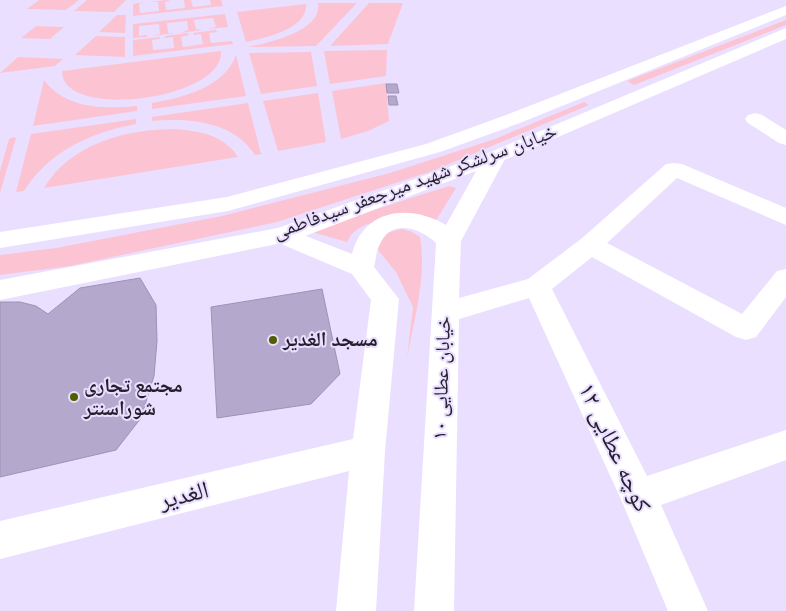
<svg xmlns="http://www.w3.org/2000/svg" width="786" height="611" viewBox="0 0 786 611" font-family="Spectral,'Noto Naskh Arabic',serif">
  <rect width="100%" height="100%" fill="#eadfff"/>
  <path fill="#fcc4d3" d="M39 0H79L66 10 27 9Z
    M87 0H126L114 12 74 11Z
    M166 0 172 1 165 2 166 10 185 8 184 0H191L193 7 211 5 210 0H221L223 6 133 16V4L146 2 139 4 140 13 159 11 158 2H151Z
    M318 3H357L316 46 248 47C268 43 323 31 318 3Z
    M369 3H403L388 44 330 46Z
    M306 4C308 29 264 38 246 42L237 12Z
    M225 14 228 27 208 29 216 27 213 18 194 20 196 29 203 30 180 33 188 30 187 21 167 23 168 33H175L152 36 160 34 159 24 139 26V36L147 35V37L133 38V24Z
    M117 15H126L125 33 99 32Z
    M786 20V25L634 85 627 81Z
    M36 26 64 27 50 39 21 38Z
    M216 30 217 32 209 33 211 43 232 41 233 44 133 56V40L160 37V39L152 40 153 50 174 48 173 37 165 38V36L188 33 189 35 181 37 183 47 203 44 201 34 194 35 193 33Z
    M96 36 125 37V57L75 55Z
    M387 50 386 76 330 84 324 51Z
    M221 51C225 100 61 121 62 71Z
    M311 52 317 86 261 94 249 53Z
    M236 55 246 96 152 109V103C182 98 225 87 236 55Z
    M18 57 63 59 55 66 0 73Z
    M44 80C66 109 103 109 137 106V111L33 126Z
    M386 83 389 121 368 131 341 139 332 91Z
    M318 93 326 142 278 151 263 101Z
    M584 102 589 105 435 170 277 222 70 266 0 275V255L56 248 222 216 390 173 495 139Z
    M248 103 261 154 255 155C233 121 189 118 152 121V117Z
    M136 119V124C92 132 49 151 24 191L16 192 31 134Z
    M175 129C200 131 224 135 238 157L44 188C71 143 127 129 175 129Z
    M13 137 16 138 0 193V171L9 139Z
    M449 186 456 188 435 222C411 220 373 215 354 232 351 234 349 239 347 242L315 233V231L320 227Z
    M402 229 412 232 420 237C427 276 414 320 407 358L413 307 396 272 378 250 375 242 385 233Z"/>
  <path fill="#b5a8cd" stroke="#9e92b6" d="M386 84H397L399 93H387Z
    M388 96H396L398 105H389Z
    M140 278 156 305 157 341 154 376 141 418 116 450 0 477V302H20L36 306 48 314 80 288Z
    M322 289 340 374 311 404 217 418 211 307Z"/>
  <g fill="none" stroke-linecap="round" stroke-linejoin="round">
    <path fill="#fff" fill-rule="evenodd" d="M755 113 762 115 786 130V145L779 143 748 123 745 119 748 115Z
      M495 151 502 153 506 157 461 241 459 298 528 279 581 239 666 164 674 163 682 164 786 208V225L677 178 607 243 742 314 777 271 786 269V297L756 337 746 340 736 337 592 257 552 289 647 476 786 430V460L661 505 708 611H668L623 504 529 298 459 319 454 611H414L436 243C421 228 391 218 380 244 376 251 376 259 374 267L399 299 385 451 376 611H336L349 471 0 559V521L353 439 371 300 352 274 274 241 271 235 274 229 283 227 352 254C363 209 410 203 446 225L484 157 488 153Z"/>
    <path fill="#fff" fill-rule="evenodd" d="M786 6V15L520 123 440 152 228 211 0 248V232L227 197 426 144 506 115Z
      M786 28V39L502 161 292 241 0 300V280L278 228 488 153Z"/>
  </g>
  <g fill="#4f5f01" stroke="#eadfff" stroke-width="2">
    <circle cx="273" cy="340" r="5"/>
    <circle cx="74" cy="397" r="5"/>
  </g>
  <g text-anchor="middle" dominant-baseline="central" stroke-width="4" stroke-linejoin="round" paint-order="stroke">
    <g font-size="20" fill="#241f2d" stroke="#eadfff">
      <text transform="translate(415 182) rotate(-20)">خیابان سرلشکر شهید میرجعفر سیدفاطمی</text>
      <text transform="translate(442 378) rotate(-88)">خیابان عطایی ۱۰</text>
    </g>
    <g font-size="20" font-weight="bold" fill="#241f2d" stroke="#eadfff" text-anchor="start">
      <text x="283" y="340">مسجد الغدیر</text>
      <text x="84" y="386">مجتمع تجاری<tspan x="84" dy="23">شوراسنتر</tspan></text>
    </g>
    <g font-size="24" fill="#241f2d" stroke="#eadfff">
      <text transform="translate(614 448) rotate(65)">کوچه عطایی ۱۲</text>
      <text transform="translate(184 496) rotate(-14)">الغدیر</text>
    </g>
  </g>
</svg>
